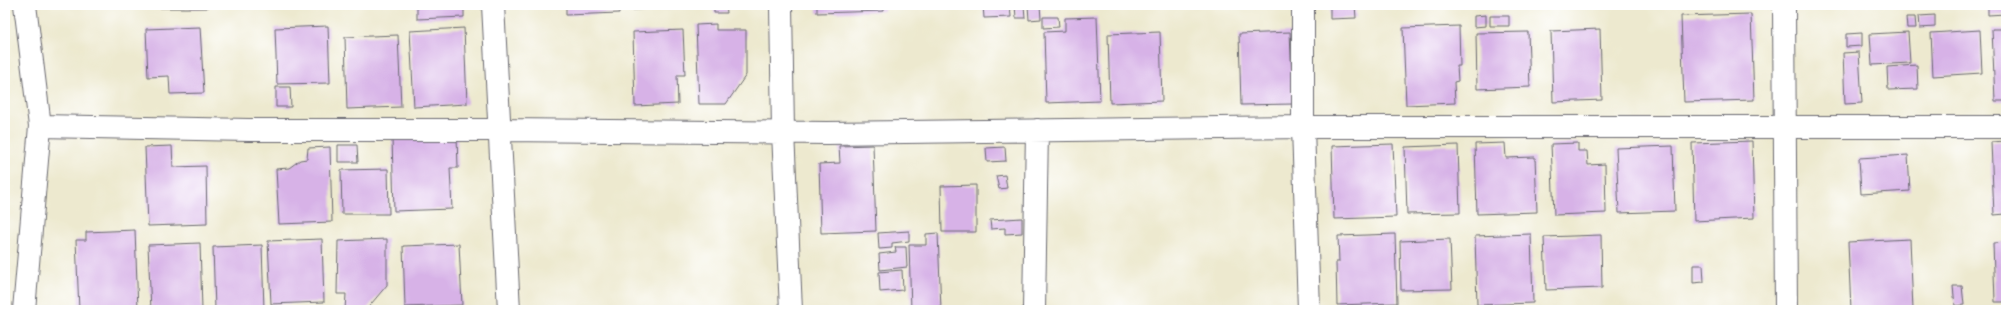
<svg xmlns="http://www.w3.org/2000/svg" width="2011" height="315" viewBox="0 0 2011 315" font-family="Sriracha,sans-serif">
  <rect width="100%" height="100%" fill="#fff"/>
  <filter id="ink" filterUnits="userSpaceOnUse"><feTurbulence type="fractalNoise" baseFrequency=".025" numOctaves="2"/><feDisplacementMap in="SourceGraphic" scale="8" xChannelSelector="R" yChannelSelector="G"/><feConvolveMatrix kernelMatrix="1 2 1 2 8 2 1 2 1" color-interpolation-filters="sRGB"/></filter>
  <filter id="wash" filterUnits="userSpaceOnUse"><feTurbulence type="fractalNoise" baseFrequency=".012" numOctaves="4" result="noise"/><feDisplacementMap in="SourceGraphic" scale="16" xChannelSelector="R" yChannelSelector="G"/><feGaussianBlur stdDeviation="0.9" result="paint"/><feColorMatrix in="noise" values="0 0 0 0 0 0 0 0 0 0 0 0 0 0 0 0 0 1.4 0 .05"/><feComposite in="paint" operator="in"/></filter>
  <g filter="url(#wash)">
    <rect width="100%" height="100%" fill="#ede9cf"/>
    <g id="blocks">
      <path fill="#d7b2e7" d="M157 5H207V8H157Z
        M286 5H333V7L286 9Z
        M417 5H464V17L417 19Z
        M566 5H619V13L566 15Z
        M631 5H681L682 8 631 10Z
        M714 5H726L727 13H714Z
        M817 5H884V11L817 13Z
        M983 5H1010L1011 17 984 18Z
        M1015 5H1024L1025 18H1016Z
        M1028 5H1040L1041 19 1029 20Z
        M1051 5H1073V6L1051 7Z
        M1235 5H1251V6L1235 7Z
        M1330 5H1355L1356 18 1330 19Z
        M1403 5H1421V6L1403 7Z
        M1988 5H2006V14L1988 15Z
        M1751 14 1754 100 1684 102 1681 16Z
        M1486 15V26L1474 27V16Z
        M1935 15V27L1920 28 1919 16Z
        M1490 16H1509V26H1490Z
        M1043 17H1058L1059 27 1043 28Z
        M1097 17 1100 101 1046 103 1044 32 1065 31V18Z
        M1906 17H1915L1916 28H1907Z
        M716 24V30H746V75L726 104H699L696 25Z
        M328 26 330 83 277 84 275 28Z
        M1459 26 1460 66H1457L1458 81 1454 82 1455 103 1406 105 1403 28Z
        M200 27 204 93 170 94 169 76 148 77 146 29Z
        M464 28 467 104 414 107 410 31Z
        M1600 29 1602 100 1553 102 1551 31Z
        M1992 29H2006V101H1995Z
        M683 30 685 75H677L678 104 635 106 633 32Z
        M1980 30 1982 73 1933 76 1931 33Z
        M1160 32 1162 101 1110 103 1108 34Z
        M1290 32 1293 104 1241 105 1239 34Z
        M1528 32 1530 87 1477 89 1476 33Z
        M1908 32 1910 63 1872 65 1870 34Z
        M1862 33V46L1846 47V34Z
        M398 35 401 107 347 109 345 37Z
        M1859 52 1862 103 1845 104 1843 53Z
        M1917 65 1918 89 1888 90 1887 67Z
        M276 87H290L291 107H276Z
        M457 136 458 168H450L452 209 394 211 392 138Z
        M1752 141 1754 218 1694 221 1692 143Z
        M2006 141V214L1994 215 1991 142Z
        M1505 143 1506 158 1535 157 1537 212 1477 214 1475 144Z
        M1578 143V151H1587L1588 165 1605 164 1606 213 1554 215 1551 144Z
        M1393 144 1396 217 1334 219 1332 146Z
        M338 145H357L358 162H338Z
        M873 145 876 231 821 233 819 164 840 163 839 146Z
        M1458 145 1460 213 1407 214 1405 147Z
        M172 146 173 167 206 166 207 224 148 226 145 147Z
        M1673 146 1675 211 1619 213 1616 148Z
        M330 147 332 222 279 224 276 169 289 168 300 160 307 159 308 148Z
        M1005 147 1006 161 987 162 986 148Z
        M1908 155 1910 191 1861 194 1859 158Z
        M388 169 389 214H342L341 170Z
        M1005 175 1007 188 999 189 996 176Z
        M976 185V232H942L941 186Z
        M1022 218V233L1005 234V228L991 229 990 220Z
        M135 230 138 310H79L76 240H86V232Z
        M909 231V241L892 243V248L879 249 878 233Z
        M938 233 941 310H911L909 245H926V234Z
        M1395 234 1397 303 1337 305 1336 262H1339L1338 236Z
        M1531 234 1533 303 1477 305 1475 236Z
        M1601 235 1602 288 1546 290 1544 237Z
        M322 239 324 302 271 304 268 241Z
        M387 239V285L366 310H345L346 294H337L338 241Z
        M1450 239 1452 289 1401 290 1400 241Z
        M1910 239 1913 310H1851L1848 242Z
        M2006 242V302H1995L1993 243Z
        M200 243 202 310H151L148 245Z
        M459 244 462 305 405 307 403 246Z
        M262 245 264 310H215L213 247Z
        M895 247H906L907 267 880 270 879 254 896 252Z
        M1693 265H1703L1704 282 1693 283Z
        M902 270 903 290 880 292 879 272Z
        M1953 286H1962L1964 305 1955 306Z"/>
    </g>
  </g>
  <g filter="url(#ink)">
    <use href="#blocks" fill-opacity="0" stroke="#69686f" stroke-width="1"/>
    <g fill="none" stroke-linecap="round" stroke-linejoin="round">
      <defs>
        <path id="street" d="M493 5 509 310
          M781 5 783 132 791 310
          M1303 5V127L1309 310
          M40 126 249 130H499L827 133 1303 127H2006
          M24 310 40 126 25 5
          M1034 310 1037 130"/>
        <path id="secondary" d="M1784 5 1786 310"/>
      </defs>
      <use href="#street" stroke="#69686f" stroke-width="24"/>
      <use href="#secondary" stroke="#69686f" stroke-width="24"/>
      <use href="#street" stroke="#fff" stroke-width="22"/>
      <use href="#secondary" stroke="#fff" stroke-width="22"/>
    </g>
  </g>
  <rect width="2011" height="315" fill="none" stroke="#fff" stroke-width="20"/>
</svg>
